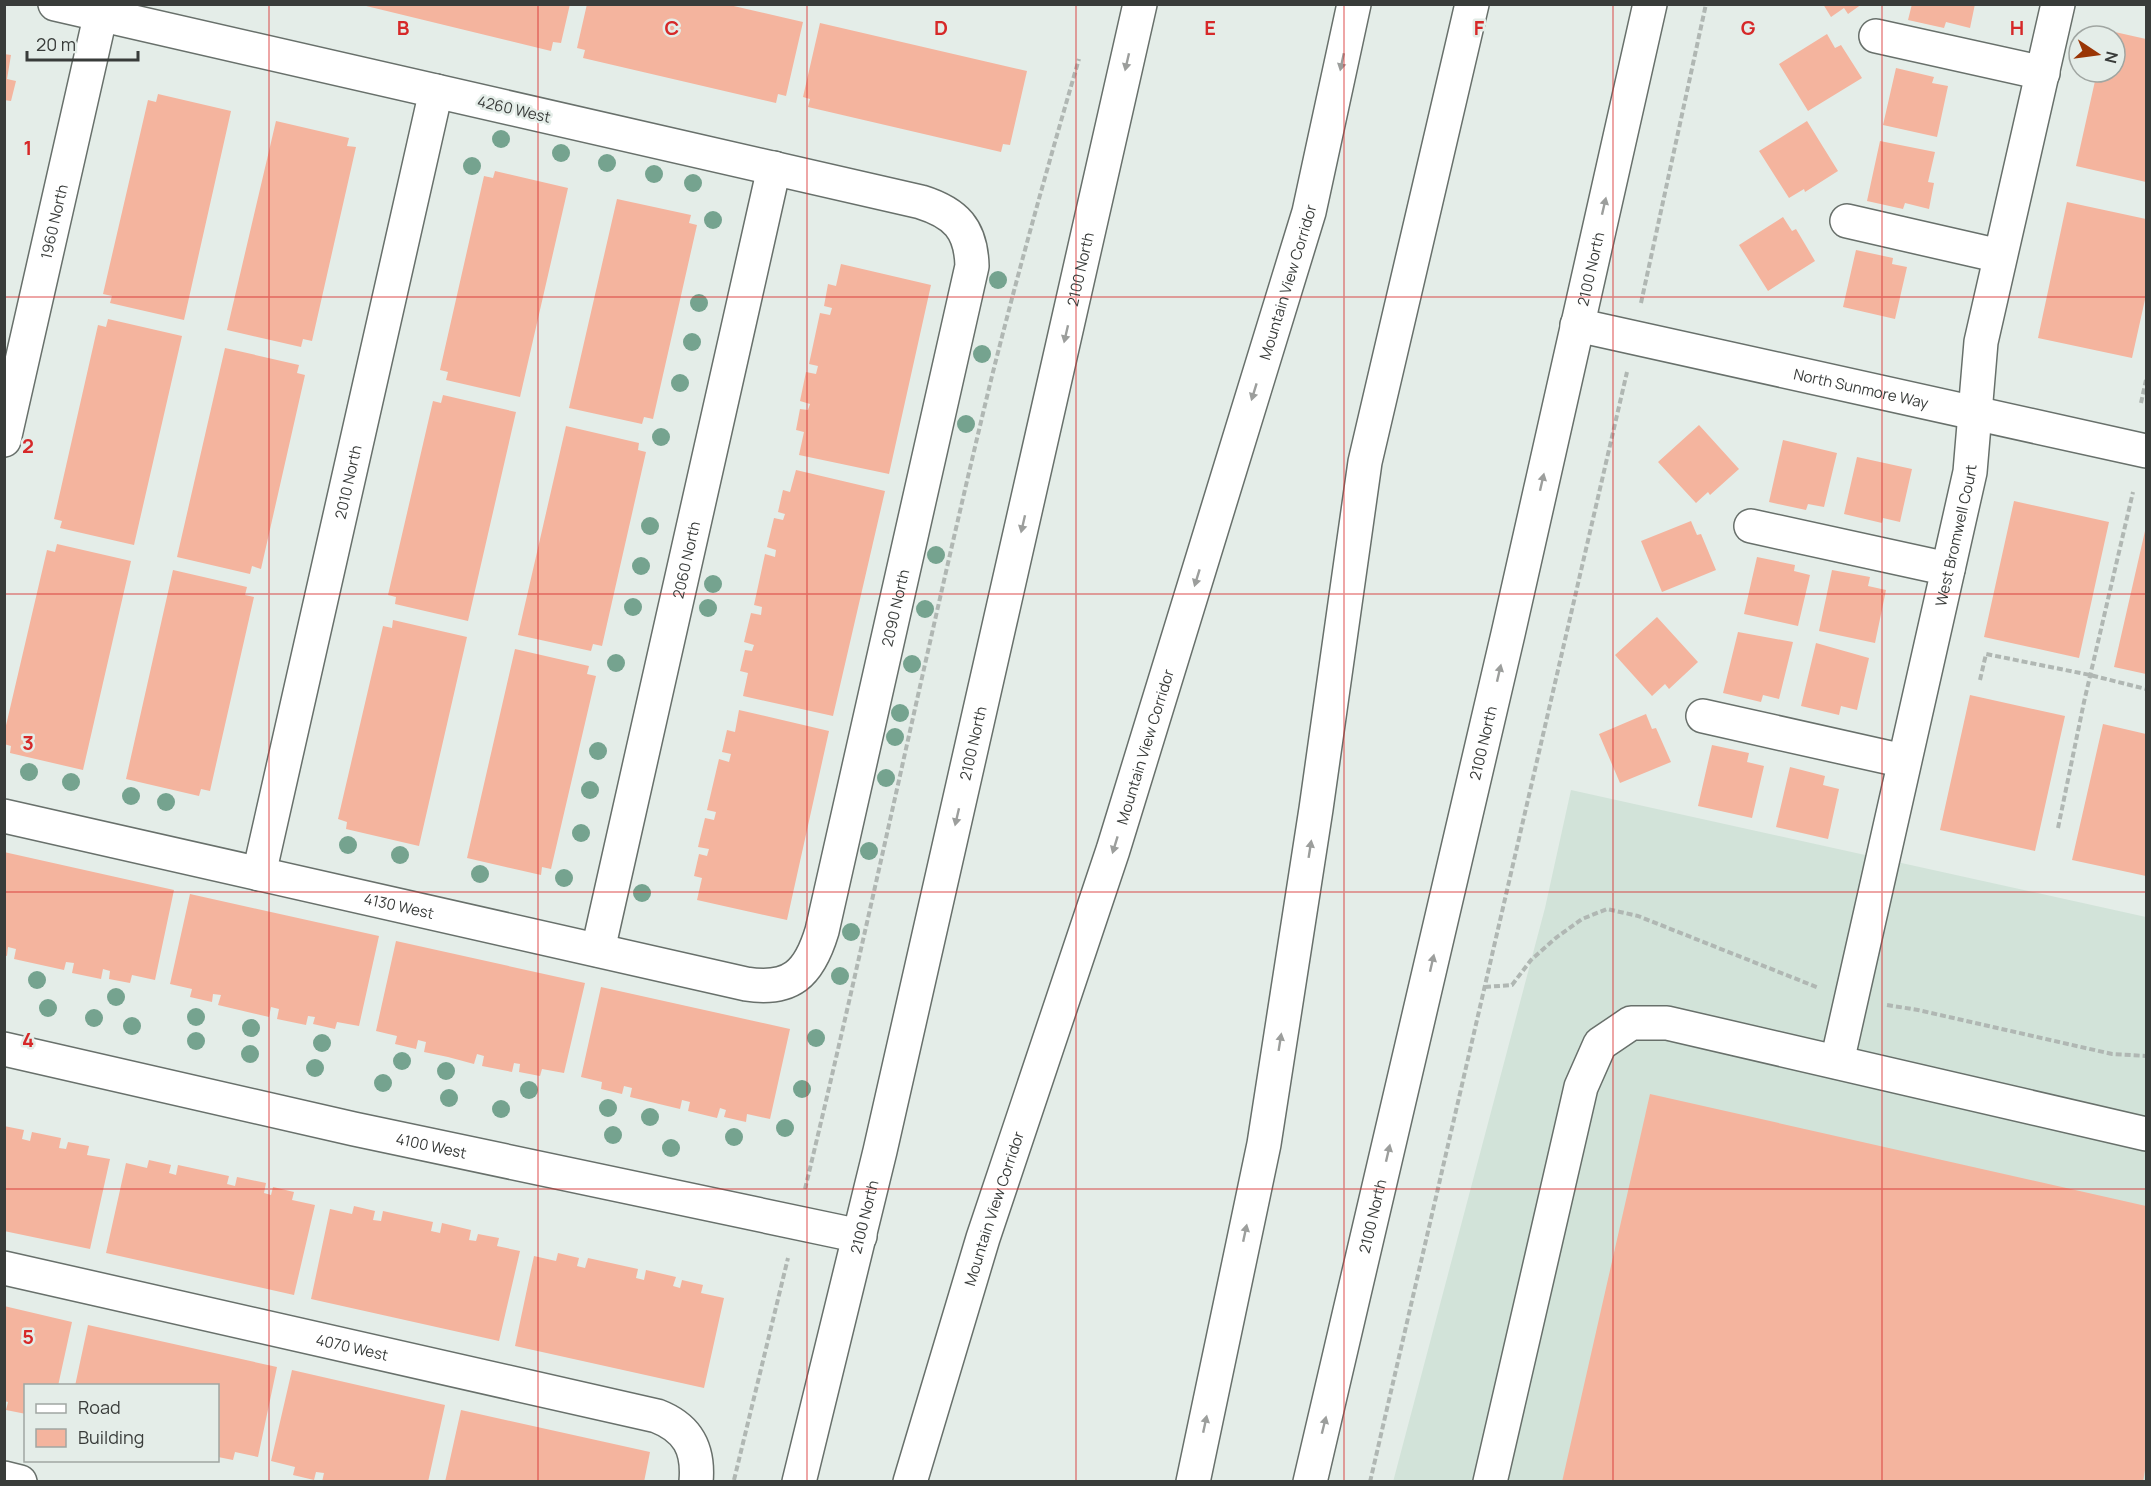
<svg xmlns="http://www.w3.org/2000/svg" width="2151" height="1486" viewBox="0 0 2151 1486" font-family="Manrope,sans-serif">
  <rect width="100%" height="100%" fill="#e4ede8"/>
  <path fill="#d2e3d9" d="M1571 790 2146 917V1481L1393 1482 1545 908Z"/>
  <path fill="#f4b49e" d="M358 4H570L561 43 553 42 551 51Z
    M587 4H725L803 22 786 96 778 94 776 103 583 58 585 50 577 48Z
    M1823 4H1862L1848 14 1844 8 1831 17Z
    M1912 4H1975L1970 28 1946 22 1944 28 1908 20Z
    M820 23 1027 71 1010 145 1003 144 1001 152 808 107 810 99 803 97Z
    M2106 30 2146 39V182L2076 166 2097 72H2115V36H2105Z
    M1827 34 1835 48 1841 45 1862 78 1808 111 1779 64Z
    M4 54 11 55 7 79 16 81 11 101 4 100Z
    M1896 68 1934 77 1932 83 1948 86 1937 137 1883 125Z
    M158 94 231 111 184 320 110 303 112 296 103 294 148 100 156 102Z
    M276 121 349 138 347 146 356 147 312 341 303 339 301 347 227 330Z
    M1807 121 1838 171 1805 192 1804 189 1789 198 1759 151Z
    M1880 141 1935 152 1928 182 1934 183 1929 209 1905 203 1903 209 1867 201Z
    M495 171 568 188 520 397 446 380 448 372 440 370 484 176 493 178Z
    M617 199 691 215 689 223 697 225 653 419 644 417 642 424 569 408Z
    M2067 202 2146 219V295L2132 358 2038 338Z
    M1783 217 1792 231 1796 229 1815 261 1768 291 1739 245Z
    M1856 250 1893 258 1892 264 1907 267 1895 319 1843 307Z
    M841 264 931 285 889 474 799 455 804 432 796 430 800 409 808 410 810 404 800 401 806 372 816 374 818 366 809 364 820 313 830 315 832 308 824 306 828 284 836 286Z
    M108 319 182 336 134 545 60 528 62 521 54 519 98 325 106 327Z
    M225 348 299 365 297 373 305 375 261 569 252 566 250 574 177 557Z
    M443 395 516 412 468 621 395 604 396 597 388 595 433 401 441 403Z
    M1699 425 1739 469 1710 495 1708 492 1696 503 1658 462Z
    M566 426 639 443 638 450 646 452 602 646 593 644 591 651 518 635Z
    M1783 440 1837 453 1824 507 1808 504 1806 510 1769 502Z
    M1857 457 1912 469 1900 522 1883 518 1882 523 1844 514Z
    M796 470 885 491 833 716 743 696 748 673 740 671 745 650 752 651 754 645 744 642 751 613 761 615 762 607 754 605 765 554 775 557 776 550 767 547 774 518 783 520 785 514 778 512 783 490 790 492Z
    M2014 501 2109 522 2079 658 1984 637Z
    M1691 521 1697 535 1701 534 1716 570 1662 592 1641 541Z
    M2145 531H2146V674L2114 667Z
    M57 544 131 561 83 770 10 753 11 746 4 744V734L47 550 55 552Z
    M1757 557 1795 565 1794 571 1810 575 1798 626 1744 614Z
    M173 570 247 587 245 595 254 597 210 791 201 789 199 796 126 779Z
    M1832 570 1870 577 1868 586 1886 590 1875 643 1819 631Z
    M1657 617 1698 662 1669 689 1665 684 1652 696 1615 655Z
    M393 620 467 637 419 846 346 829 347 822 338 819 383 626 392 628Z
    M1738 632 1793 642 1779 699 1763 695 1761 702 1723 693Z
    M1816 643 1869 658 1857 710 1841 706 1839 715 1801 706Z
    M515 649 589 666 587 674 596 676 551 869 542 867 541 875 467 858Z
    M1970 695 2065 716 2035 851 1940 830Z
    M739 710 829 731 787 920 697 900 702 878 694 876 699 854 707 856 709 849 698 847 705 818 714 820 716 812 707 810 719 759 729 762 731 754 722 752 727 730 735 732Z
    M1646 714 1652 729 1656 728 1671 762 1620 783 1599 734Z
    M2103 724 2146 734V876L2072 860Z
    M1712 745 1749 753 1747 762 1764 766 1752 818 1698 806Z
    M1790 767 1825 776 1823 785 1839 789 1828 839 1776 827Z
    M4 852 174 890 155 980 132 975 130 983 109 979 110 971 103 969 101 979 72 973 74 963 66 962 64 970 14 959 16 949 8 947 7 956 4 955Z
    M190 894 379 936 359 1026 337 1022 335 1029 313 1024 315 1017 308 1016 306 1025 277 1019 279 1009 271 1007 269 1017 218 1005 221 995 213 994 212 1002 190 997 192 989 170 984Z
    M396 941 585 983 564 1073 542 1069 540 1076 519 1072 520 1064 514 1063 512 1072 482 1066 484 1056 477 1054 474 1064 448 1057 424 1052 426 1042 418 1040 416 1049 395 1044 397 1036 376 1031Z
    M601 987 790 1029 770 1119 747 1114 746 1122 724 1117 726 1110 720 1108 717 1118 688 1111 690 1102 682 1100 680 1109 630 1097 632 1088 624 1086 622 1094 601 1089 602 1082 581 1077Z
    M1650 1094 2146 1206V1464L2143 1482H1562Z
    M4 1126 24 1130 22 1139 30 1141 32 1132 61 1138 59 1148 66 1149 68 1142 89 1146 87 1155 110 1159 90 1249 4 1231Z
    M149 1160 171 1165 169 1173 176 1175 178 1165 229 1176 227 1184 235 1186 237 1177 266 1183 264 1193 271 1195 273 1187 294 1192 292 1200 315 1205 294 1295 106 1253 126 1163 147 1168Z
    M354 1206 375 1211 373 1220 381 1221 383 1211 433 1222 431 1231 440 1233 442 1223 471 1230 469 1240 476 1241 478 1234 499 1238 497 1246 520 1251 499 1341 311 1299 330 1209 352 1214Z
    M558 1253 579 1258 577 1266 585 1268 588 1258 638 1269 636 1278 644 1280 646 1270 676 1277 673 1286 680 1288 682 1280 703 1285 701 1293 724 1298 704 1388 515 1346 534 1256 556 1261Z
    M4 1306 72 1322 58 1386H26V1414L6 1410 8 1402 4 1401Z
    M88 1325 277 1367 258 1457 235 1452 233 1460 218 1457V1386H75Z
    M292 1370 445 1405 428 1482H322L324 1473 316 1472 314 1480 293 1475 295 1467 271 1461Z
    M461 1410 650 1452 644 1482H445Z"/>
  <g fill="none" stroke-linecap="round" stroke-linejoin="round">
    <defs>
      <g id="minor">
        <path d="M1876 36 2043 73"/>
        <path d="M1847 221 2000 256"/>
        <path id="s1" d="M1577 325 2146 451"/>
        <path id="s2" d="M4 440 103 4"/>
        <path d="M1751 526 1948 569"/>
        <path d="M1703 716 1904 761"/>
        <path id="s3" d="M4 816 746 984C791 991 809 974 822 931L972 266C971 229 956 213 921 202L55 4"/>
        <path id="s4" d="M259 874 436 91"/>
        <path id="s5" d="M598 950 774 168"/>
        <path id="s6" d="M4 1049 354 1129 860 1236"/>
        <path id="s7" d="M1837 1062 1970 472 1981 342 2058 4"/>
        <path id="s8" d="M4 1268 657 1416C688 1428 699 1449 696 1482"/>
        <path d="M4 1478 20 1482"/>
        <path d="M1490 1482 1581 1087 1600 1044 1631 1023H1667L2146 1134"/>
      </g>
      <g id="major">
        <path id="s9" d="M799 1482 880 1151 1140 4"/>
        <path id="s10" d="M1310 1482 1508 634 1650 4"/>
      </g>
      <g id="highway">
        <path id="s11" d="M910 1482 983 1238 1113 850 1309 212 1354 4"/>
        <path d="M1193 1482 1264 1144 1316 809 1365 462 1472 4"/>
      </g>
    </defs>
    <use href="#minor" stroke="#68706b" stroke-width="36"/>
    <use href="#major" stroke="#68706b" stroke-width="36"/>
    <use href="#highway" stroke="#68706b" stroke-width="36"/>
    <path stroke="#b0b7b3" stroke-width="4" stroke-dasharray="6 3" stroke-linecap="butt" d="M1641 303 1706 4
      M2141 403 2146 380
      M1980 680 1986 654 2090 675 2146 689
      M2058 828 2084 702 2133 492
      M1485 987 1512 985 1531 960 1557 937 1582 919 1607 909 1638 916 1819 988
      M1887 1005 1918 1010 2112 1054 2146 1056
      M805 1189C870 920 926 649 991 380 1018 272 1048 165 1079 59
      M734 1480 788 1258
      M1370 1482 1627 372"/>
    <use href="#minor" stroke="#fff" stroke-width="33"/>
    <use href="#major" stroke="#fff" stroke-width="33"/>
    <use href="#highway" stroke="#fff" stroke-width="33"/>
  </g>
  <g fill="#75a38f">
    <circle cx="501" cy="139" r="9"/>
    <circle cx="561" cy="153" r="9"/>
    <circle cx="607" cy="163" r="9"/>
    <circle cx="472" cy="166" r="9"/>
    <circle cx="654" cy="174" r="9"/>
    <circle cx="693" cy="183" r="9"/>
    <circle cx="713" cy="220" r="9"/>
    <circle cx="998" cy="280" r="9"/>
    <circle cx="699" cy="303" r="9"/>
    <circle cx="692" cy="342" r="9"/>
    <circle cx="982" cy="354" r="9"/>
    <circle cx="680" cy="383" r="9"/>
    <circle cx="966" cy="424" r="9"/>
    <circle cx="661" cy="437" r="9"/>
    <circle cx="650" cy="526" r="9"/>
    <circle cx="936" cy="555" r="9"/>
    <circle cx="641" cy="566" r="9"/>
    <circle cx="713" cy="584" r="9"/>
    <circle cx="633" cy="607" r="9"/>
    <circle cx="708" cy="608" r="9"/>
    <circle cx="925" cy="609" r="9"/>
    <circle cx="616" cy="663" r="9"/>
    <circle cx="912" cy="664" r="9"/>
    <circle cx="900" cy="713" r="9"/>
    <circle cx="895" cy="737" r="9"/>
    <circle cx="598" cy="751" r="9"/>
    <circle cx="29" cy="772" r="9"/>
    <circle cx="886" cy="778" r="9"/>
    <circle cx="71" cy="782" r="9"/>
    <circle cx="590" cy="790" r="9"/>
    <circle cx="131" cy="796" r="9"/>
    <circle cx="166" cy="802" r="9"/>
    <circle cx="581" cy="833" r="9"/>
    <circle cx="348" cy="845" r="9"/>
    <circle cx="869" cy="851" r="9"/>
    <circle cx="400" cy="855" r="9"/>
    <circle cx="480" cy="874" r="9"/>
    <circle cx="564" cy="878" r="9"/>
    <circle cx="642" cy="893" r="9"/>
    <circle cx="851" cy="932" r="9"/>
    <circle cx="840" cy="976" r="9"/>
    <circle cx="37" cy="980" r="9"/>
    <circle cx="116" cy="997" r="9"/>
    <circle cx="48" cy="1008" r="9"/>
    <circle cx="196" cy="1017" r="9"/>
    <circle cx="94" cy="1018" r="9"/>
    <circle cx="132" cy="1026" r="9"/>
    <circle cx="251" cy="1028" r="9"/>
    <circle cx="816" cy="1038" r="9"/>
    <circle cx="196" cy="1041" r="9"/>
    <circle cx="322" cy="1043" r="9"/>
    <circle cx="250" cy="1054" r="9"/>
    <circle cx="402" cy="1061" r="9"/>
    <circle cx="315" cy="1068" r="9"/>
    <circle cx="446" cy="1071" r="9"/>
    <circle cx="383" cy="1083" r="9"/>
    <circle cx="802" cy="1089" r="9"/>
    <circle cx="529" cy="1090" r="9"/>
    <circle cx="449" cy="1098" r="9"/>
    <circle cx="608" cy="1108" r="9"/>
    <circle cx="501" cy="1109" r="9"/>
    <circle cx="650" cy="1117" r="9"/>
    <circle cx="785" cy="1128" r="9"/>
    <circle cx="613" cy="1135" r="9"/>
    <circle cx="734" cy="1137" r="9"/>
    <circle cx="671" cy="1148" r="9"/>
  </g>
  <defs><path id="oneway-solid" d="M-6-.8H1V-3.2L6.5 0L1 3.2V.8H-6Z" transform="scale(1.5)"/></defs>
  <g fill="#9c9e9c">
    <use href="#oneway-solid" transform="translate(1127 62) rotate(103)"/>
    <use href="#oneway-solid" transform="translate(1342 62) rotate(102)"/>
    <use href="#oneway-solid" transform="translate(1604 206) rotate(-77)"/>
    <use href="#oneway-solid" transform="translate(1066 334) rotate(103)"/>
    <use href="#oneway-solid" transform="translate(1254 392) rotate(107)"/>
    <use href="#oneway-solid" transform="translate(1542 482) rotate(-77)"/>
    <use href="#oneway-solid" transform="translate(1023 524) rotate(103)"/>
    <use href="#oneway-solid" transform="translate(1197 578) rotate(107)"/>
    <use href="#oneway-solid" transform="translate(1499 673) rotate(-77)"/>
    <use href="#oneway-solid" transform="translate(957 817) rotate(103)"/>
    <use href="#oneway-solid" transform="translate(1115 845) rotate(107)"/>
    <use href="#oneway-solid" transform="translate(1310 849) rotate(-81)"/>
    <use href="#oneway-solid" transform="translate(1432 963) rotate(-77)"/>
    <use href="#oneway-solid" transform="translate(1280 1042) rotate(-81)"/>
    <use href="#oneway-solid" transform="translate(1388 1153) rotate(-77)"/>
    <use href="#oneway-solid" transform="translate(1245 1233) rotate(-78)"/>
    <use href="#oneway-solid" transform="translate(1205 1424) rotate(-78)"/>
    <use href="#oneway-solid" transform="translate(1324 1425) rotate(-76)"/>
  </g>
  <path fill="none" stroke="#d62828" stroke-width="1.5" stroke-opacity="0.55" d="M269 4V1482M538 4V1482M807 4V1482M1076 4V1482M1344 4V1482M1613 4V1482M1882 4V1482M4 297H2146M4 594H2146M4 892H2146M4 1189H2146"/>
  <g text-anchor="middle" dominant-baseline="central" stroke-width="5" stroke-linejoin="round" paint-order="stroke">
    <g font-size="15" fill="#393c3a" stroke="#e4ede8">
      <text transform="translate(514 109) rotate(13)">4260 West</text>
      <text stroke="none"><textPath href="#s2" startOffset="224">1960 North</textPath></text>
      <text stroke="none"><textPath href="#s9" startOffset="1245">2100 North</textPath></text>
      <text stroke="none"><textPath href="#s10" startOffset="1245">2100 North</textPath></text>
      <text stroke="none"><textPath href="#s11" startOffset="1258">Mountain View Corridor</textPath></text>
      <text stroke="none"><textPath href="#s1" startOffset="291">North Sunmore Way</textPath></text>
      <text stroke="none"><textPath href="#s4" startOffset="402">2010 North</textPath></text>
      <text stroke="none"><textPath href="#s7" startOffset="540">West Bromwell Court</textPath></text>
      <text stroke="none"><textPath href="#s5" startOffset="400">2060 North</textPath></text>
      <text stroke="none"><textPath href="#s3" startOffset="1197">2090 North</textPath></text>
      <text stroke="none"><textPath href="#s9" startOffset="759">2100 North</textPath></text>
      <text stroke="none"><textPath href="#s10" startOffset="759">2100 North</textPath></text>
      <text stroke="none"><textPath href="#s11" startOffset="772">Mountain View Corridor</textPath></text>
      <text stroke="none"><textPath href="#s3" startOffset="405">4130 West</textPath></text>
      <text stroke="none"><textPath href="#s6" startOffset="438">4100 West</textPath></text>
      <text stroke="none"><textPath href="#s11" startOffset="286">Mountain View Corridor</textPath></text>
      <text stroke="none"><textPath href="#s9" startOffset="273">2100 North</textPath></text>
      <text stroke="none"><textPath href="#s10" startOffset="273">2100 North</textPath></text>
      <text stroke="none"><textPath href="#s8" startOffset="357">4070 West</textPath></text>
    </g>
  </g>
  <g font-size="20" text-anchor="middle" font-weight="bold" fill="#d62828" stroke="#e4ede8" stroke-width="5" stroke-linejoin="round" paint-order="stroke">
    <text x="403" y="35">B</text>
    <text x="672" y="35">C</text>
    <text x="941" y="35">D</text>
    <text x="1210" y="35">E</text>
    <text x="1479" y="35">F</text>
    <text x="1748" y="35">G</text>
    <text x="2017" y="35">H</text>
    <text x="28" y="155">1</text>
    <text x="28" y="453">2</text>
    <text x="28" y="750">3</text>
    <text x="28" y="1047">4</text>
    <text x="28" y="1344">5</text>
  </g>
  <rect width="2151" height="1486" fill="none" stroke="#393c3a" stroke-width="12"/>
  <rect x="24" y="1384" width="195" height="78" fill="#e4ede8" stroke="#a0a6a2" stroke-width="1.5"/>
  <rect x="36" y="1404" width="30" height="9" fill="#ffffff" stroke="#a0a6a2" stroke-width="1.5"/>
  <text x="78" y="1414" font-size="18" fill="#393c3a">Road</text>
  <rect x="36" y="1429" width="30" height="18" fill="#f4b49e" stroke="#a0a6a2" stroke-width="1.5"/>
  <text x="78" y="1444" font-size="18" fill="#393c3a">Building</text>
  <g transform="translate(2097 54) rotate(103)"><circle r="28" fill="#e4ede8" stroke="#a0a6a2" stroke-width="1.5"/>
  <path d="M0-4.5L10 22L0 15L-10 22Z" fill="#9a3505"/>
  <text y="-9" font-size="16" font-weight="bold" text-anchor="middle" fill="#393c3a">N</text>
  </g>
  <path d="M27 51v9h111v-9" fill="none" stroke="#393c3a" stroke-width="3"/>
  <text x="36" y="51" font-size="18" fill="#393c3a" stroke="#e4ede8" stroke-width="4.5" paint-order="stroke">20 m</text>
</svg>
